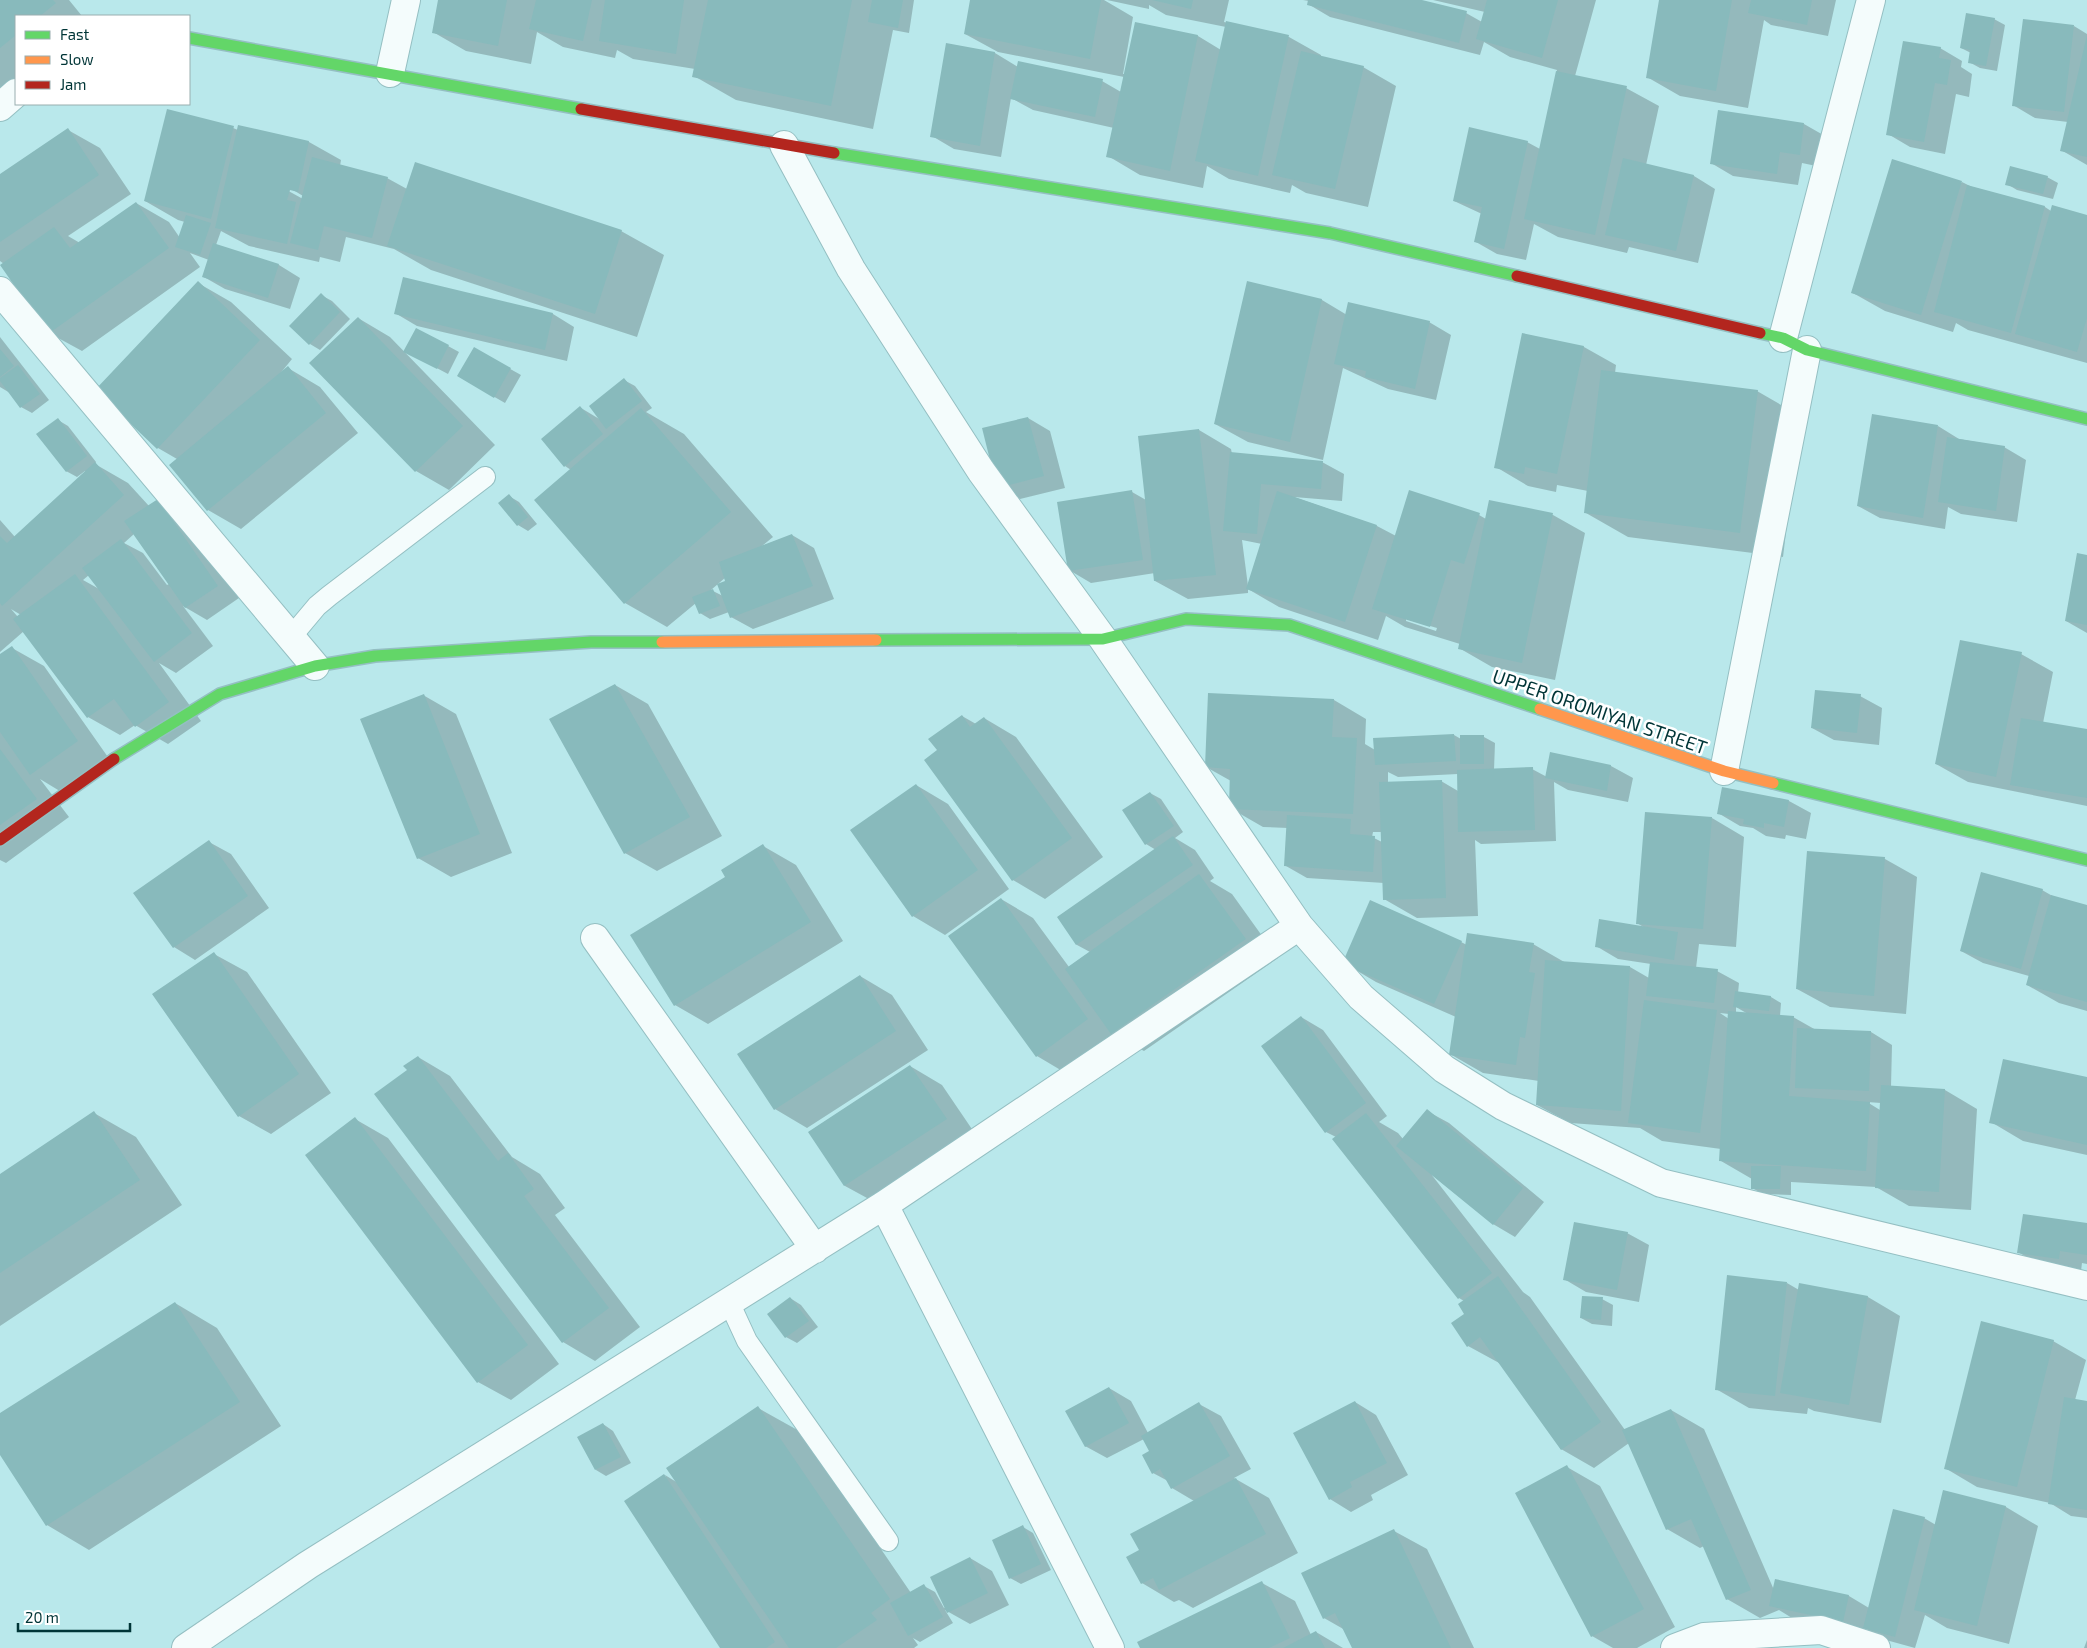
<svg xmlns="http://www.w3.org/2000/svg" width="2087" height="1648" viewBox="0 0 2087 1648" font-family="'Exo 2',sans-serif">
  <rect width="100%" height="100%" fill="#b9e8eb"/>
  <path fill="#0003" fill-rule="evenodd" d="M0 0H69L82 16H16V79L0 92Z
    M440 0H914L909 33 893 30 873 129 736 100 694 76 695 69 633 59 617 50 615 58 563 47 537 32 531 64 466 51 433 32Z
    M972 0H1104L1133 17 1123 74H1125L1136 23 1198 36 1221 50 1226 27 1166 15 1149 5V9L1107 0H1229L1224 22 1289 37 1321 55V57L1363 67 1396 86 1368 207 1306 193 1292 185 1290 193 1229 179 1207 166 1203 188 1140 175 1108 156 1114 128 1033 110 1011 98 1001 157 954 149 932 136 947 45 995 53 1018 67 1102 81 1121 92 1124 77 998 52 965 34Z
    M1303 0H1417L1466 13 1482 22 1485 12 1433 0H1596L1575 76 1626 88 1659 106 1646 165 1694 176 1715 189 1698 263 1629 247 1627 253 1558 237 1534 224 1526 260 1497 254 1476 242 1482 214 1454 201 1527 142 1540 149 1557 70 1510 57 1484 42 1480 55 1330 17 1308 4 1309 1Z
    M1661 0H1836L1828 36 1771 25 1764 20 1748 108 1680 96 1647 77Z
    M1994 19 2005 25 1997 71 1980 68 1969 62 1971 53 1961 48Z
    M2074 26 2087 34V165L2061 150 2068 122 2035 118 2013 105Z
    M1940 48 1962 61 1961 67 1972 74 1969 97 1956 94 1945 154 1910 147 1888 134Z
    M1804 124 1825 136 1821 167 1802 163 1798 185 1733 176 1711 163Z
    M239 126 309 142 341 160 340 166 387 178 407 189 621 231 664 255 637 337 431 270 394 249 346 237 340 262 320 257 319 262 249 246 221 231 216 245 279 265 300 278 290 309 225 289 204 277 209 260 190 253 200 267 82 351 49 333 4 264 0 261V176L68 130 100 148 131 194 68 236 80 243 136 203 169 222 180 238 185 222 178 220 145 201 233 128 238 130ZM285 185 303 196V199L283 188Z
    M2047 177 2058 183 2053 199 2017 190 2007 184Z
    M1962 182 1972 187 2045 207 2051 211 2087 216V363L1968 330 1956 323 1953 332 1885 311 1853 293Z
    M198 283 231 302 292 359 279 375 288 368 320 387 358 433 241 529 208 510 170 465 177 459 158 448 96 390Z
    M1248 283 1322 300 1347 315 1429 322 1451 335 1436 400 1388 389 1343 368 1323 460 1248 442 1215 424Z
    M321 295 332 301 350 319 320 350 310 344Z
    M395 313 553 314 574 327 567 361 417 326Z
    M358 318 390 337 495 445 449 490 416 471 311 363Z
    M1523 334 1584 347 1616 365 1615 373 1757 391 1800 416 1783 557 1628 537 1586 513 1588 491 1557 485 1556 492 1528 486 1496 467Z
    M0 337 49 400 32 413 21 407 10 393 0 387Z
    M448 346 459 352 448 374 416 357Z
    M474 349 521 375 505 403 458 376Z
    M624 380 635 386 652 408 646 412 684 434 773 537 762 546 792 535 814 548 834 599 753 629 731 617 729 612 710 619 700 613 696 603 667 627 625 603 571 470 565 466 581 408 601 420ZM726 577 727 581 723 596 711 590Z
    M1028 418 1050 431 1065 488 1020 499 998 487Z
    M58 420 68 426 96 462 95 464 128 483 149 506 158 500 180 513 239 598 207 620 183 606 213 646 176 673 159 663 201 721 168 744 135 725 120 735 88 717 24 631 0 652V520L15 537 86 472 85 471 77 477 66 471ZM134 534 169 584 167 585 143 553 124 543ZM89 575 101 590 83 580ZM11 609 21 615 18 617Z
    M1938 426 1959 439 2004 447 2026 460 2017 522 1961 514 1948 507 1945 529 1880 518 1858 506Z
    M1199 430 1231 449 1232 454 1322 462 1344 474 1342 501 1294 497 1377 526 1396 536 1479 515 1486 519 1490 501 1553 515 1585 533 1555 680 1492 667 1459 648 1460 644 1405 627 1386 616 1378 640 1279 607 1248 589V593L1188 599 1155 581V573L1091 583 1069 570 1132 492 1146 500ZM1242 540 1262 544 1248 586ZM1406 619 1437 628 1436 631 1406 621Z
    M509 496 519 502 537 524 528 531 518 525Z
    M2087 557V633L2066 621Z
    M12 648 44 666 110 760 63 793 40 779 69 817 6 863 0 860V656Z
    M2021 654 2053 672 2043 723 2087 731V806L1968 782 1936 764Z
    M615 685 648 704 722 836 657 871 625 853Z
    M423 695 456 714 512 853 451 877 418 858Z
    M1860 696 1882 708 1879 745 1834 740 1812 728Z
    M1334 700 1366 719 1365 744 1375 750 1454 735 1461 739V736L1484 737 1495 743 1494 770 1532 769 1547 777 1551 754 1611 766 1633 778 1628 802 1568 790 1554 782 1556 841 1481 844 1475 840 1478 916 1417 918 1384 899V883L1307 878 1286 866 1288 828 1263 827 1230 808 1231 781 1206 767ZM1388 772 1398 777 1458 774V791L1441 781 1388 783ZM1373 832H1382V842L1372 837Z
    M962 716 976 724 984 718 1016 737 1103 857 1045 899 1013 880 938 751Z
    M916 785 948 804 1009 889 945 935 913 916Z
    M1150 793 1161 799 1183 832 1175 838 1195 850 1214 878 1210 881 1232 894 1278 958 1144 1051 1120 1038 1069 1075 1037 1056 1001 899 1033 918 1069 967 1090 952 1077 945 1058 917 1156 850 1146 844 1124 811Z
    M1789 801 1811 813 1806 839 1786 835 1785 839 1766 836 1753 828 1740 826 1718 813Z
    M1712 818 1744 837 1736 947 1699 944 1696 968 1717 971 1739 983 1738 993 1771 997 1781 1003 1780 1016 1793 1017 1816 1030 1871 1032 1892 1045 1891 1087 1945 1090 1977 1109 1971 1210 1909 1206 1876 1187 1791 1182V1195L1763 1194 1752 1188V1179L1721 1161V1149L1662 1141 1640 1128 1570 1123 1537 1105 1539 1081 1483 1073 1450 1054 1456 1017 1376 982 1344 963 1461 942 1467 945 1533 944 1566 963 1630 967 1649 978 1651 964 1618 959 1596 946 1645 928 1637 923ZM1736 1007 1748 1014 1736 1013ZM1720 1013 1729 1014V1019ZM1867 1102 1881 1103 1880 1110Z
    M209 842 231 854 269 908 195 960 174 947Z
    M763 846 796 865 843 941 708 1024 675 1005Z
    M1808 852 1885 859 1917 877 1906 1014 1830 1007 1797 989Z
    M2042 890 2056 898 2087 907V1011L2059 1003 2027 985 2029 976 1983 963 1961 951Z
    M214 954 247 972 331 1093 271 1134 239 1116Z
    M860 976 892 995 928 1050 807 1128 775 1109Z
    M1301 1017 1323 1030 1387 1116 1379 1122 1398 1133 1403 1139 1427 1111 1449 1123 1544 1202 1515 1237 1493 1224 1431 1174 1523 1292 1530 1297 1625 1430 1671 1410 1704 1429 1774 1590 1776 1580 1849 1596 1869 1608 1924 1518 1936 1525 1944 1491 2006 1507 2038 1526 2009 1644 1947 1628 1925 1615 1915 1648 1886 1640 1866 1629 1865 1634 1792 1618 1779 1610 1760 1618 1727 1599 1704 1546 1700 1548 1667 1529 1629 1443 1594 1468 1561 1449 1501 1364 1468 1346 1464 1301 1459 1298 1336 1137 1326 1132Z
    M418 1057 450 1076 512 1157 540 1174 565 1208 555 1215 640 1327 595 1361 563 1342 376 1094 409 1070Z
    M910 1066 942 1085 978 1138 878 1204 845 1186 809 1132Z
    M2087 1078V1155L2023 1141 1991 1122Z
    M94 1113 136 1137 182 1205 0 1326V1175Z
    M355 1119 388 1138 559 1364 511 1400 478 1382Z
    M2087 1225V1264L2082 1263 2081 1271 2040 1265 2018 1252Z
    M1627 1233 1649 1245 1639 1302 1586 1292 1564 1279Z
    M1787 1283 1799 1290 1868 1297 1900 1316 1881 1423 1814 1411 1808 1408 1807 1414 1749 1408 1716 1389Z
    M790 1298 801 1305 818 1327 797 1343 786 1337Z
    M1602 1299 1613 1305 1612 1326 1592 1324 1581 1318Z
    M175 1303 217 1328 281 1426 89 1550 47 1525 0 1453V1415Z
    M2053 1341 2086 1360 2075 1400 2087 1402V1518L2071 1516 2050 1503 1977 1487 1945 1468Z
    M1109 1388 1131 1401 1148 1433 1199 1404 1221 1416 1251 1469 1234 1478 1269 1498 1298 1553 1193 1608 1179 1600 1174 1602 1142 1583 1141 1550 1194 1501 1172 1488 1168 1481 1153 1473 1151 1451 1144 1439 1107 1458 1085 1446Z
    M1355 1402 1376 1415 1408 1475 1371 1495 1373 1500 1351 1512 1330 1499Z
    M758 1408 801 1432 911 1593 924 1586 935 1592 944 1608 946 1607 970 1558 992 1571 1009 1605 970 1624 945 1610 953 1623 920 1642 913 1638 918 1645 914 1648H722L665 1475 678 1483Z
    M603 1424 613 1431 631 1463 606 1476 596 1470Z
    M1567 1467 1600 1486 1675 1627 1637 1648H1613L1592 1636Z
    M1023 1527 1033 1533 1051 1570 1021 1584 1010 1578Z
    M1394 1531 1427 1549 1474 1648H1353L1345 1630 1324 1618Z
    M1262 1583 1295 1601 1311 1635 1316 1632 1343 1648H1142Z
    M2087 1640V1648H2084Z"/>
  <path fill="#88babc" d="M0 0H53L56 3 40 16H16V35L0 48Z
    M438 0H507L498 46 432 33Z
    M536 0H592L583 41 529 29Z
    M605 0H684L676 54 599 41Z
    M708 0H852L831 106 692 77Z
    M872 0H903L898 28 868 22Z
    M970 0H1101L1090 59 964 34Z
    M1152 0H1193L1191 9Z
    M1308 0H1422L1467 11 1459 43 1307 5Z
    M1487 0H1558L1542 58 1476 39Z
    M1659 0H1732L1716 91 1646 78Z
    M1751 0H1812L1807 25 1748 13Z
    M1966 13 1995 18 1986 66 1968 63 1970 50 1960 48Z
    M2023 19 2074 25 2064 112 2012 106Z
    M1226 21 1289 35 1258 176 1195 161Z
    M1135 22 1198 35 1170 171 1106 157Z
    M2087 35V157L2060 151Z
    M1903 41 1941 47 1939 58 1951 60 1947 85 1935 83 1924 142 1886 135Z
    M946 43 995 52 980 146 930 137Z
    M1301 51 1364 66 1335 189 1272 175Z
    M1018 61 1103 79 1095 117 1010 99Z
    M1556 71 1627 86 1595 235 1524 219Z
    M167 109 234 126 211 219 144 201Z
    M1718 110 1804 123 1800 155 1780 152 1777 174 1710 164Z
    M238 125 309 141 298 192 290 190 287 200 296 202 287 244 215 228Z
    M1469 127 1528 141 1504 249 1474 242 1482 207 1453 201Z
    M68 128 99 175 0 242V174Z
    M312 157 388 177 372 238 324 226 318 250 290 243Z
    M1623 158 1694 175 1676 251 1605 235Z
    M1892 159 1962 181 1921 315 1851 293Z
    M415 162 622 230 595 314 387 246Z
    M2010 166 2048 176 2043 194 2005 185Z
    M1967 185 2045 206 2011 333 1934 312Z
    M136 202 169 248 48 334 0 265 54 227 70 248Z
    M2052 205 2087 215V318L2077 352 2015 334Z
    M186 215 211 223 200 255 175 247Z
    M213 243 279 264 268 298 202 277Z
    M403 277 553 313 545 350 394 314Z
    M198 281 260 340 157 449 95 390Z
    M1247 281 1322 299 1290 442 1214 424Z
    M321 293 340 312 309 345 289 326Z
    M1348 302 1430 321 1415 389 1365 377 1366 371 1334 364Z
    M358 317 463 426 415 472 309 363Z
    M416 328 449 345 437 369 403 352Z
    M1522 333 1584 346 1557 474 1525 467 1524 474 1494 468Z
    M474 347 511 368 494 398 457 376Z
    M0 349 14 366 0 377Z
    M18 365 40 394 20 408 0 381V378Z
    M288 366 326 413 207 511 169 465Z
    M1601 370 1758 390 1740 533 1584 513Z
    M624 378 642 401 606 429 589 406Z
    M580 406 603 434 564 467 541 439Z
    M641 408 731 512 624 604 534 500Z
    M1872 414 1938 425 1923 518 1857 506Z
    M1028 417 1044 476 997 488 982 428Z
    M58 418 87 456 66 472 36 434Z
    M1199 429 1216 575 1154 581 1138 436Z
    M1947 437 2005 446 1996 511 1938 502Z
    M1230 452 1323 461 1321 489 1261 484 1257 534 1223 531Z
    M95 462 124 495 2 606 0 603V536L7 543Z
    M1132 490 1143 560 1068 571 1057 502Z
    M1409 490 1480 513 1464 564 1451 560 1430 627 1372 609Z
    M1277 491 1377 525 1345 622 1246 589Z
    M509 494 528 517 517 526 498 503Z
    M158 499 218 586 185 608 124 521Z
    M1489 500 1553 513 1522 663 1458 649Z
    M792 534 813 586 730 618 717 584 725 581 719 562Z
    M121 539 192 633 154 662 82 568Z
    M2077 553 2087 555V625L2065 621Z
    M75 574 169 702 135 727 114 699 87 718 13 619Z
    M713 589 720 606 699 614 692 597Z
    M1960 640 2022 652 1996 777 1935 764Z
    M12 646 78 741 30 775 0 732V654Z
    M615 684 690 817 624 854 549 719Z
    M1815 690 1861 694 1857 733 1811 728Z
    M1208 693 1334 699 1332 737 1357 738 1353 814 1229 809 1230 769 1205 767Z
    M424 694 480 834 417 859 360 719Z
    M962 715 970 727 984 717 1072 838 1012 881 924 760 937 750 928 739Z
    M2021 718 2087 729V798L2010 785Z
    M1454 734 1456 761 1375 765 1373 738Z
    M1460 735H1484V764H1460Z
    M0 749 37 799 0 825Z
    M1550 752 1611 765 1607 791 1545 778Z
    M1533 767 1535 830 1458 832 1457 770Z
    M1442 780 1446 898 1383 900 1379 782Z
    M916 784 978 870 912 917 850 830Z
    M1722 787 1789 800 1784 827 1764 823V828L1743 824 1744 819 1717 814Z
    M1150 792 1174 826 1145 845 1122 810Z
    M1645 812 1712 817 1703 929 1636 924Z
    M1287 815 1351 819 1350 834 1375 836 1373 872 1284 866Z
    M1173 836 1193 865 1076 945 1057 917Z
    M209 840 248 896 173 948 133 893Z
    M763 844 811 922 674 1006 630 935 725 877 721 870Z
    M1807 851 1885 857 1874 996 1796 989Z
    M1981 872 2043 889 2021 969 1960 951Z
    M1199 874 1246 939 1111 1034 1065 969Z
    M2051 895 2087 905V1002L2026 985Z
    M1001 898 1088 1019 1036 1057 948 936Z
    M1370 900 1462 941 1434 1004 1342 964Z
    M1599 919 1678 932 1674 960 1595 947Z
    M1467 933 1534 943 1529 972 1535 973 1525 1038 1520 1037 1516 1065 1449 1055Z
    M214 952 299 1074 238 1117 152 994Z
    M1545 960 1630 966 1621 1111 1536 1105Z
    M1650 962 1718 969 1714 1003 1646 996Z
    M860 975 896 1031 774 1110 737 1054Z
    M1735 991 1771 996 1769 1011 1733 1007Z
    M1644 1000 1717 1010 1700 1133 1628 1123Z
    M1728 1011 1794 1016 1789 1096 1870 1102 1866 1171 1719 1161Z
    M1301 1016 1366 1103 1325 1133 1261 1046Z
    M1797 1028 1871 1031 1869 1091 1795 1088Z
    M418 1056 498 1161 508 1153 534 1189 524 1196 609 1308 562 1343 374 1094 407 1070 403 1066Z
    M2003 1059 2087 1077V1145L1989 1123Z
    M910 1065 947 1119 844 1186 808 1132Z
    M1881 1085 1945 1089 1939 1192 1875 1188Z
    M1427 1109 1523 1188 1493 1225 1396 1146Z
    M94 1111 140 1180 0 1273V1174Z
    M1366 1113 1492 1273 1458 1299 1332 1139Z
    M355 1117 528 1345 477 1383 305 1155Z
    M1751 1166H1781L1780 1189H1751Z
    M2023 1214 2087 1223V1255L2060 1251 2059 1259 2017 1253Z
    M1574 1222 1628 1232 1617 1290 1563 1280Z
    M1727 1275 1787 1282 1775 1396 1715 1390Z
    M1498 1276 1601 1422 1561 1450 1480 1337 1467 1347 1451 1323 1464 1314 1458 1304Z
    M1799 1283 1868 1296 1849 1405 1780 1393Z
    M1582 1296 1603 1297 1601 1320 1580 1318Z
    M790 1297 809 1321 785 1338 767 1314Z
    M175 1302 240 1402 46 1526 0 1455V1413Z
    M1981 1321 2054 1340 2017 1487 1944 1469Z
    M1109 1387 1129 1423 1085 1447 1065 1411Z
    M2064 1397 2087 1401V1510L2048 1504Z
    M1355 1401 1387 1463 1350 1482 1352 1487 1329 1500 1293 1433Z
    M1199 1402 1230 1456 1171 1489 1160 1469 1152 1474 1142 1455 1149 1451 1141 1436Z
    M758 1406 890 1599 871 1613 877 1620 836 1648H789L666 1468Z
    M1671 1409 1751 1590 1726 1600 1691 1519 1666 1530 1622 1430Z
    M603 1423 621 1457 595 1470 577 1437Z
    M1567 1465 1644 1609 1591 1637 1515 1493Z
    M664 1474 775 1642 766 1648H720L624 1501Z
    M1236 1478 1266 1534 1159 1590 1153 1578 1141 1584 1126 1557 1139 1550 1130 1534Z
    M1943 1490 2006 1506 1977 1626 1914 1610Z
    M1893 1509 1925 1517 1895 1637 1863 1628Z
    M1023 1525 1041 1564 1009 1579 992 1540Z
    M1394 1529 1451 1648H1352L1335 1613 1323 1619 1301 1573Z
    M970 1557 988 1593 947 1613 930 1577Z
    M1775 1579 1849 1595 1843 1622 1769 1606Z
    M1262 1581 1290 1638 1269 1648H1140L1137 1642Z
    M924 1584 943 1617 908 1636 890 1603Z
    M1316 1631 1325 1648H1283Z"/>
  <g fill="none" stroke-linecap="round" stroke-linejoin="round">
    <defs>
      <path id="lane" d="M291 637 317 606 329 596 485 477
        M729 1302 747 1341 888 1541"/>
      <path id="street" d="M390 73 406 0
        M0 107 16 93
        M784 145 851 269 981 471 1103 639 1299 926 1361 997 1444 1069 1503 1106 1661 1183 2087 1286
        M0 291 315 666
        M1783 338 1871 0
        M1724 771 1807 350
        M595 938 815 1249
        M884 1205 1110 1648
        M186 1648 308 1565 884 1205 1299 926
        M1675 1648 1704 1637 1821 1630 1876 1648"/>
      <path id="fast" d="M189 38 581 109
        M834 153 1330 233 1517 276
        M1760 333 1783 338 1807 350 2087 419
        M876 640 1103 639 1186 619 1289 625 1540 709
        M114 759 220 694 315 666 375 656 591 642H662
        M1773 783 2087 860"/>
      <path id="slow" d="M662 642 876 640
        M1540 709 1724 771 1773 783"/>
      <path id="jam" d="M581 109 834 153
        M1517 276 1760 333
        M0 840 114 759"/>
    </defs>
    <use href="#lane" stroke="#94bfc2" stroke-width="22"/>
    <use href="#street" stroke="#94bfc2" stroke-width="30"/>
    <use href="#fast" stroke="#94bfc2" stroke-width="14"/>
    <use href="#slow" stroke="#94bfc2" stroke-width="14"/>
    <use href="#jam" stroke="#94bfc2" stroke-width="14"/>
    <use href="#lane" stroke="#f4fcfc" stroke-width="20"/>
    <use href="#street" stroke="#f4fcfc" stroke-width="28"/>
    <use href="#fast" stroke="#63d668" stroke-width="11"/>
    <use href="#slow" stroke="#ff974d" stroke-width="11"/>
    <use href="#jam" stroke="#b3261e" stroke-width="11"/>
  </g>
  <g text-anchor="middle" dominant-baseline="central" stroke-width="5" stroke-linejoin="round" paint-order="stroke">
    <g font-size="19" fill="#003537" stroke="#fff">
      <text transform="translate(1600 711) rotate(19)">UPPER OROMIYAN STREET</text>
    </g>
  </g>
  <rect x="15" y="15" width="175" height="90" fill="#ffffff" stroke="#99aeaf"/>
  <rect x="25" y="31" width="25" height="8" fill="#63d668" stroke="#99aeaf"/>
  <text x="60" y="40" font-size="15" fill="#003537">Fast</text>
  <rect x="25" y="56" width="25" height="8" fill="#ff974d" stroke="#99aeaf"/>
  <text x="60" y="65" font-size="15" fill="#003537">Slow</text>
  <rect x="25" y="81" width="25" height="8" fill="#b3261e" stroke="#99aeaf"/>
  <text x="60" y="90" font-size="15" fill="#003537">Jam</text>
  <path d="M18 1623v8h112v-8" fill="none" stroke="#003537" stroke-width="2.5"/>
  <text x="25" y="1623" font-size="15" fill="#003537" stroke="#ffffff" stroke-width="4" paint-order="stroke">20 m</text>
</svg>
